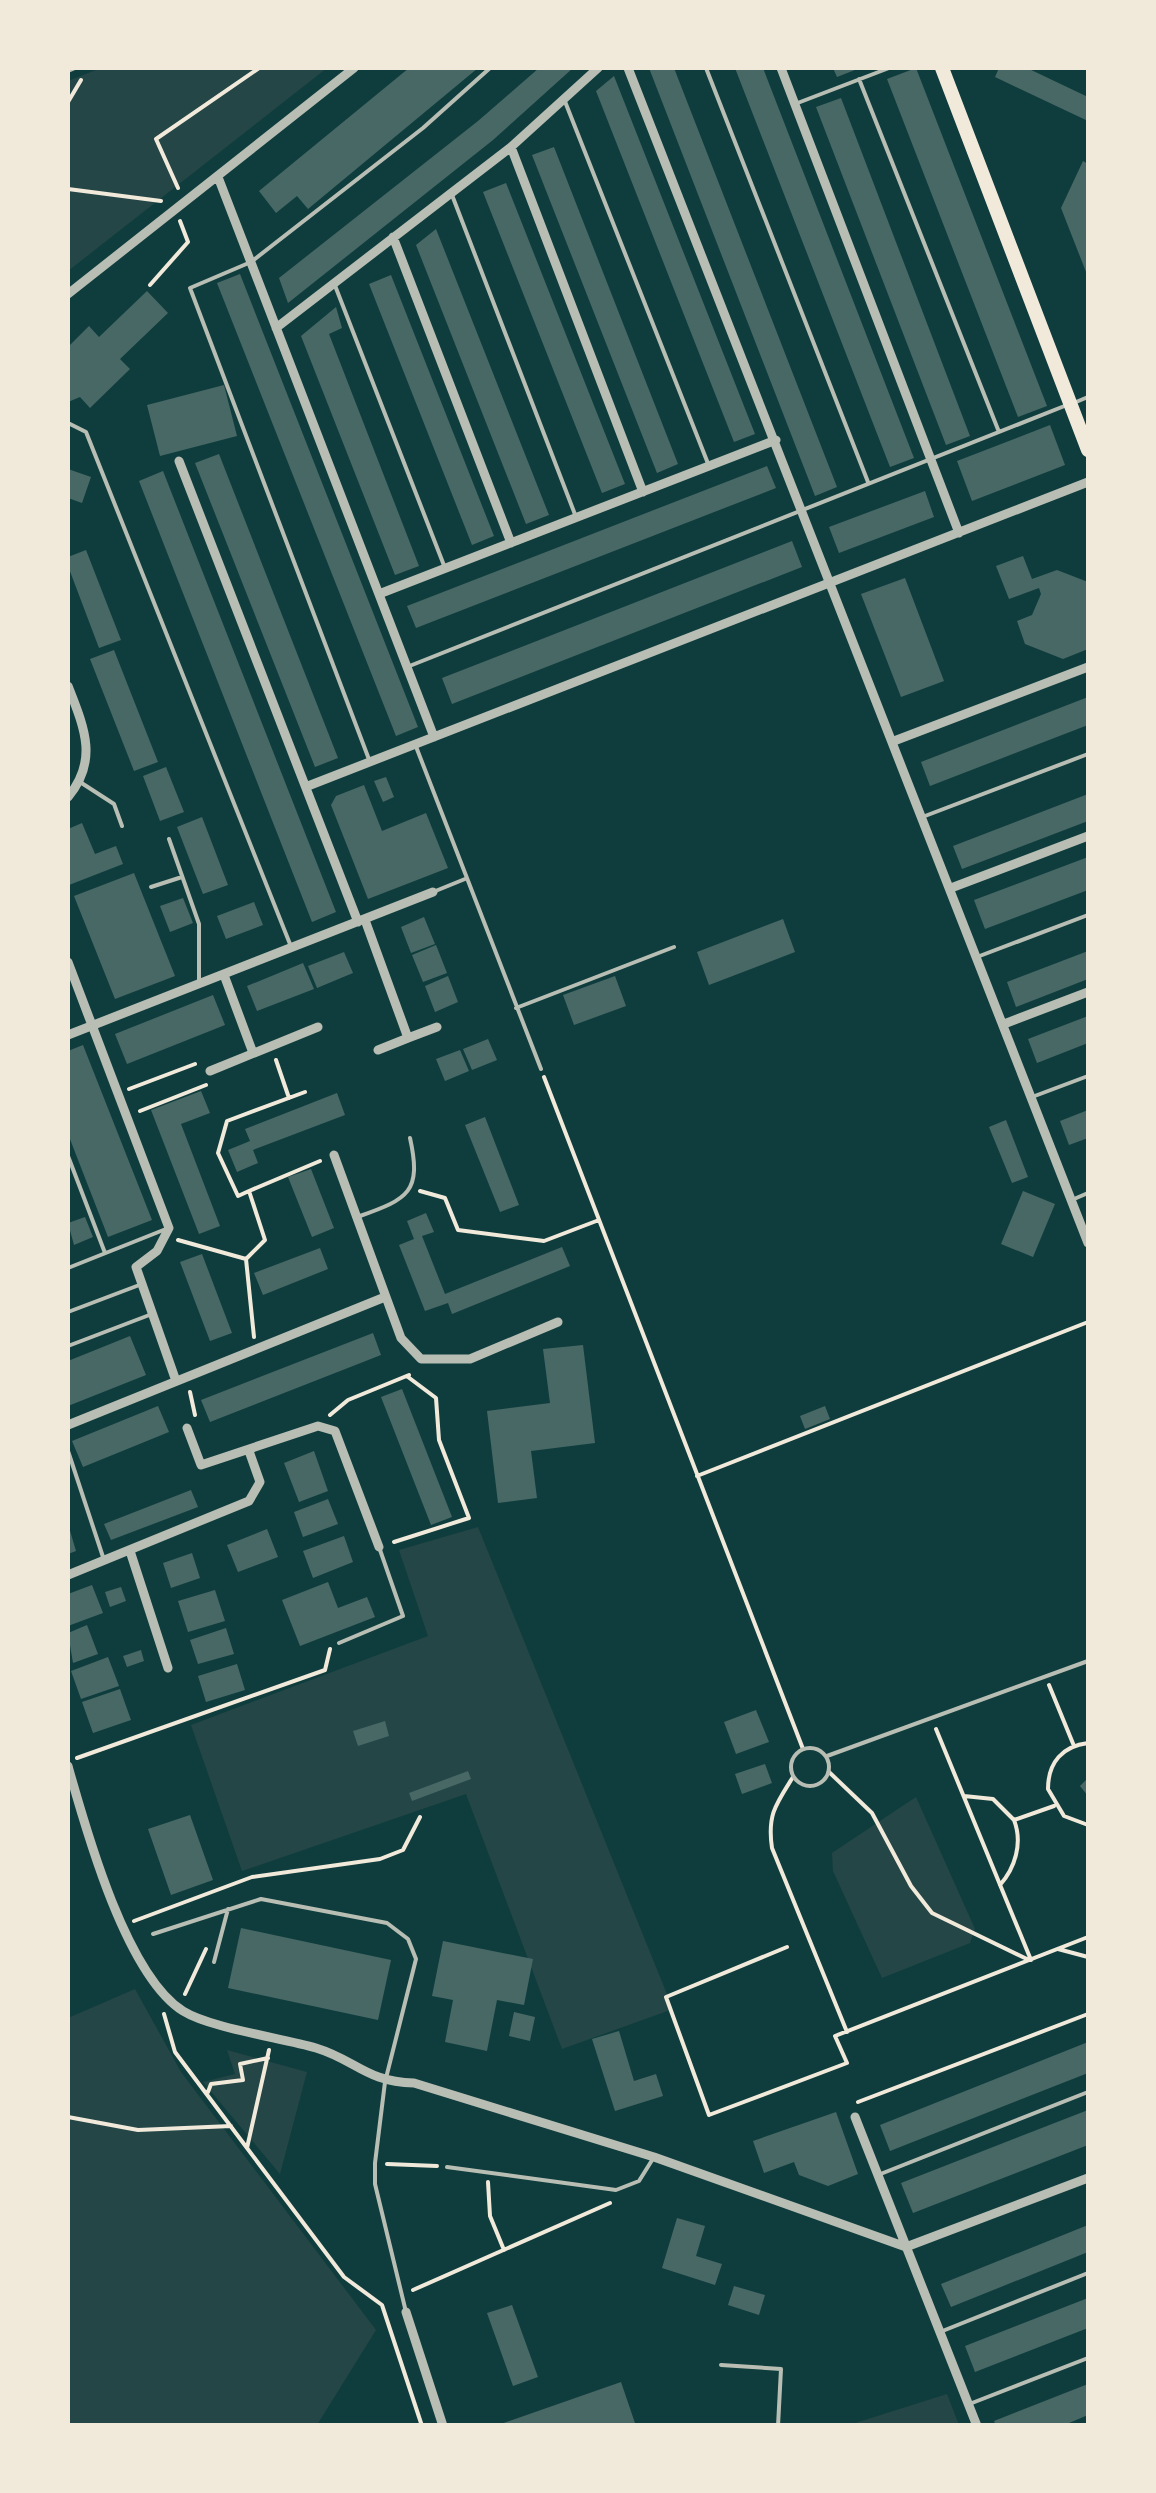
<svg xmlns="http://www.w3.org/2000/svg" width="1156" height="2493" viewBox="0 0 1156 2493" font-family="'Titillium Web',sans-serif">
  <rect width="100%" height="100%" fill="#0f3d3e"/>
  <path fill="#244646" d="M101 68H327L68 271V81Z
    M478 1527 673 2009 562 2049 466 1794 242 1871 191 1725 428 1636 399 1550Z
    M916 1797 975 1929 970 1943 882 1978 833 1871 832 1853Z
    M135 1989 181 2072 376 2330 317 2425 68 2426V2018Z
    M227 2050 307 2072 280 2174 203 2082 235 2074Z
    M947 2394 959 2425H849Z"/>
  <path fill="#486865" d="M409 68H478L308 209 297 196 276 213 259 191Z
    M539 68H573L493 140 288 303 279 278 478 121Z
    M649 68H674L837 487 815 496Z
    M735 68H763L914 458 890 467Z
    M833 68H860L837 77Z
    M916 68 1047 406 1018 417 887 79Z
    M999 68H1027L1088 97V121L995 77Z
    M614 76 755 434 734 442 596 91Z
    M841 98 970 436 946 445 816 107Z
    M554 147 678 464 657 473 532 155Z
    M1083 161 1088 164V277L1061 208Z
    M506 183 625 484 602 493 483 192Z
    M436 229 549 515 526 524 416 245Z
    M240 274 418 727 396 736 217 283Z
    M391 275 494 536 472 545 369 284Z
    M147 291 168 313 120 359 130 369 90 408 80 397 68 402V347L89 326 99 337Z
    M336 307 342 328 329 334 419 566 395 575 301 336Z
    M224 385 237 436 160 456 147 405Z
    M1050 425 1065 465 972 501 957 461Z
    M219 454 338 758 315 767 195 463Z
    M767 466 776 488 416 628 407 606Z
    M68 469 91 477 82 503 68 498Z
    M163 471 336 912 312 922 139 481Z
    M925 491 934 517 839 553 829 527Z
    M792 541 802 567 452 704 442 678Z
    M86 550 121 640 99 648 68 566V557Z
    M1023 556 1032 579 1057 570 1088 582V649L1063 659 1025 644 1017 621 1032 615 1041 594 1039 588 1009 599 996 566Z
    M905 578 944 681 901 697 861 594Z
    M114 650 158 762 134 771 90 659Z
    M1088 697V725L930 786 921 762Z
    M166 767 184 812 160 821 143 776Z
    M386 777 394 797 383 802 374 781Z
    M364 785 382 831 426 813 448 868 368 899 331 805 336 796Z
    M1088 794V821L962 869 953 846Z
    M202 817 228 885 203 894 177 827Z
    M82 823 95 854 116 846 123 864 69 885 68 829Z
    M1088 857V890L985 929 974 900Z
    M134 873 175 976 115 999 74 896Z
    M183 898 193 923 170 932 160 906Z
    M254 902 263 925 226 939 217 916Z
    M424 917 435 944 411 953 401 927Z
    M783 919 795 952 709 985 697 952Z
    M436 945 447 973 423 982 412 955Z
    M1088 951V979L1016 1007 1007 982Z
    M344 952 353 973 317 988 308 966Z
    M303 963 314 989 257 1011 247 986Z
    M448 976 458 1002 435 1012 425 986Z
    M615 976 626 1006 574 1025 563 995Z
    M213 995 225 1025 127 1064 115 1034Z
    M1088 1016V1043L1037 1063 1028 1039Z
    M488 1039 497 1060 472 1070 463 1049Z
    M83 1045 152 1220 108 1237 68 1134V1051Z
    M460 1050 469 1071 445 1081 436 1059Z
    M201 1091 210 1113 181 1124 220 1226 199 1234 151 1110Z
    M337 1093 345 1115 253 1150 258 1163 237 1172 228 1150 250 1141 245 1129Z
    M1088 1110V1138L1069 1145 1060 1121Z
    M485 1117 519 1205 500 1212 465 1125Z
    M1006 1120 1028 1177 1012 1183 989 1127Z
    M311 1169 334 1228 312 1237 288 1177Z
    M1023 1191 1055 1204 1033 1257 1001 1244Z
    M426 1213 434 1232 422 1236 445 1294 562 1247 570 1266 452 1314 448 1303 425 1311 399 1245 414 1239 407 1221Z
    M85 1217 93 1237 74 1245 68 1223Z
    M320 1248 328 1269 263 1295 254 1273Z
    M202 1254 232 1333 210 1341 180 1262Z
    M373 1333 381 1355 210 1422 201 1400Z
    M130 1336 146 1375 68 1406V1361Z
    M583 1345 595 1443 531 1451 537 1498 498 1503 487 1411 550 1403 543 1349Z
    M402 1389 452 1517 431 1525 381 1397Z
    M158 1406 169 1432 83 1467 72 1441Z
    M825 1406 830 1419 805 1429 800 1416Z
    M314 1451 328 1491 299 1502 284 1463Z
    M191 1490 198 1507 111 1540 104 1524Z
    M328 1499 338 1524 303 1537 294 1512Z
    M68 1524 76 1551 68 1554Z
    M267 1529 278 1557 238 1572 227 1545Z
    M344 1536 353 1562 313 1578 303 1551Z
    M192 1553 200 1578 171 1588 163 1563Z
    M328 1582 338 1608 367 1597 375 1617 300 1646 282 1600Z
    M92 1585 103 1613 68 1626V1594Z
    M121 1587 126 1601 110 1607 105 1592Z
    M215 1590 225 1621 188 1632 178 1601Z
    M87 1625 98 1654 73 1663 68 1633Z
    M226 1628 234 1654 198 1664 190 1640Z
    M141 1650 144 1661 127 1667 123 1656Z
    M108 1657 119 1686 81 1699 71 1671Z
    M237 1664 245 1690 206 1702 198 1676Z
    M120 1689 131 1720 93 1733 82 1702Z
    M756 1710 769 1742 736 1754 724 1722Z
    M385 1721 389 1736 358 1746 353 1731Z
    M765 1764 772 1783 742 1794 735 1774Z
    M468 1771 471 1779 412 1801 409 1793Z
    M1088 1778V1796L1080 1786Z
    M190 1815 213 1880 171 1895 148 1829Z
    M241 1928 391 1960 378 2020 228 1988Z
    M443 1941 533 1959 524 2005 497 2000 487 2051 445 2042 453 2000 432 1996Z
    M514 2012 535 2017 530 2041 509 2036Z
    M619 2031 634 2081 656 2074 663 2096 615 2111 592 2039Z
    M1088 2042V2073L890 2151 880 2125Z
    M1088 2110V2145L913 2213 901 2183Z
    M836 2112 858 2174 828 2186 799 2175 794 2162 764 2173 753 2141Z
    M677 2218 705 2226 696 2256 722 2264 715 2285 662 2268Z
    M1088 2225V2252L951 2307 941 2284Z
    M734 2286 765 2295 759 2315 728 2305Z
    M1088 2298V2328L975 2372 965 2346Z
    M512 2305 538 2377 513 2386 487 2313Z
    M621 2382 636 2426H498V2425Z
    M1088 2384V2415L1062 2426H996L994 2421Z"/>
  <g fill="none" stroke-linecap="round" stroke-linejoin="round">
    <path stroke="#f1e9da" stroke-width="4" d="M68 102 81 80
      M178 188 156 139 259 68
      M68 189 161 201
      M150 285 188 242 180 221
      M276 1060 289 1098
      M544 1077 803 1749
      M129 1089 195 1064
      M140 1111 206 1085
      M249 1191 238 1196 218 1153 227 1121 305 1092
      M420 1191 445 1198 458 1230 544 1241 599 1220
      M178 1240 246 1259
      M254 1337 246 1259 265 1240 249 1191 320 1161
      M190 1392 195 1415
      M330 1415 348 1400 409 1375
      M697 1476 1088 1322
      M394 1542 469 1518 439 1440 436 1398 408 1377
      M1049 1685 1074 1746
      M936 1729 1031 1960
      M1088 1743C1063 1746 1048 1762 1048 1789L1064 1816 1088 1825
      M77 1758 325 1670 330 1649
      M829 1772 872 1813 911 1886 932 1913 1029 1960
      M793 1777C776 1804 767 1815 772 1848L847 2032
      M964 1796 993 1799 1014 1820
      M1000 1885C1015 1868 1023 1843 1014 1820L1054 1806
      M134 1921 252 1877 380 1859 403 1850 420 1817
      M787 1947 666 1997 709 2115 847 2063 835 2036 1088 1937
      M1058 1949 1088 1957
      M185 1994 206 1949
      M164 2014 175 2052 247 2148 344 2277 382 2305 422 2426
      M208 2092 211 2084 243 2080 240 2064 268 2058
      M858 2102 1088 2014
      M68 2117 138 2130 231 2126
      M247 2148 269 2050
      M387 2164 437 2166
      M488 2182 490 2216 504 2250
      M413 2290 610 2203"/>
    <path stroke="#b8beb3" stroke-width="4" d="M706 68 868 482
      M1087 68H1088
      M68 71 75 68
      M859 79 999 432
      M564 99 709 466
      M795 104 889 68
      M452 195 576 517
      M334 283 445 568
      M1076 402 1088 397
      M68 423 86 432 290 944
      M407 667 1067 405
      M415 744 541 1069
      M370 762 190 288 251 262 423 128 490 68
      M80 782 114 804 122 826
      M925 816 1088 754
      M169 839 199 924V980
      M151 887 182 877
      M433 892 465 879
      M977 957 1088 915
      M516 1008 674 947
      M1032 1097 1088 1076
      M68 1156 105 1253
      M1074 1199 1088 1193
      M360 1216C408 1199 422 1192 410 1138
      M68 1268 166 1229
      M68 1312 142 1284
      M68 1346 152 1314
      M68 1451 104 1560
      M339 1643 403 1616 379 1547
      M791 1767a19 19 0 1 1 38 0a19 19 0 1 1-38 0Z
      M827 1756 1088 1661
      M153 1934 261 1899 387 1923 408 1939 416 1959 385 2082 375 2163V2184L406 2312
      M214 1962 228 1909
      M447 2167 616 2190 639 2181 654 2157
      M878 2175 1088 2092
      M940 2332 1088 2273
      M721 2365 781 2369 778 2426
      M972 2403 1088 2358"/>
    <path stroke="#b8beb3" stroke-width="9" d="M628 68 1088 1243
      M781 68 959 533
      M511 147 643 492
      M218 177 434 737
      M393 237 511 543
      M68 294 354 68
      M276 328 511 147 598 68
      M179 461 358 922
      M379 594 776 440
      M68 686C84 727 99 760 68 797
      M894 741 1088 667
      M308 786 1088 482
      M951 888 1088 836
      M365 920 408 1038 437 1027
      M68 962 169 1228 157 1251 136 1267 176 1381
      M224 975 253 1053
      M1004 1024 1088 992
      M68 1035 433 892
      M378 1050 408 1038
      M210 1071 318 1027
      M334 1155 401 1338 421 1359H470L558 1322
      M68 1425 385 1297
      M187 1428 201 1465 318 1426 335 1431 379 1547
      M130 1551 168 1668
      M68 1575 249 1501 260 1482 249 1451
      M68 1766C86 1830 126 1975 183 2011 210 2028 282 2038 316 2048 356 2060 366 2082 414 2083L654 2157 906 2247 1088 2178
      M855 2117 977 2426
      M406 2312 443 2426"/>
    <path stroke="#f1e9da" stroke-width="14" d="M942 68 1088 450"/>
  </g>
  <rect width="1156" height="2493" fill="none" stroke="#f1e9da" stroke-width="140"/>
</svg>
